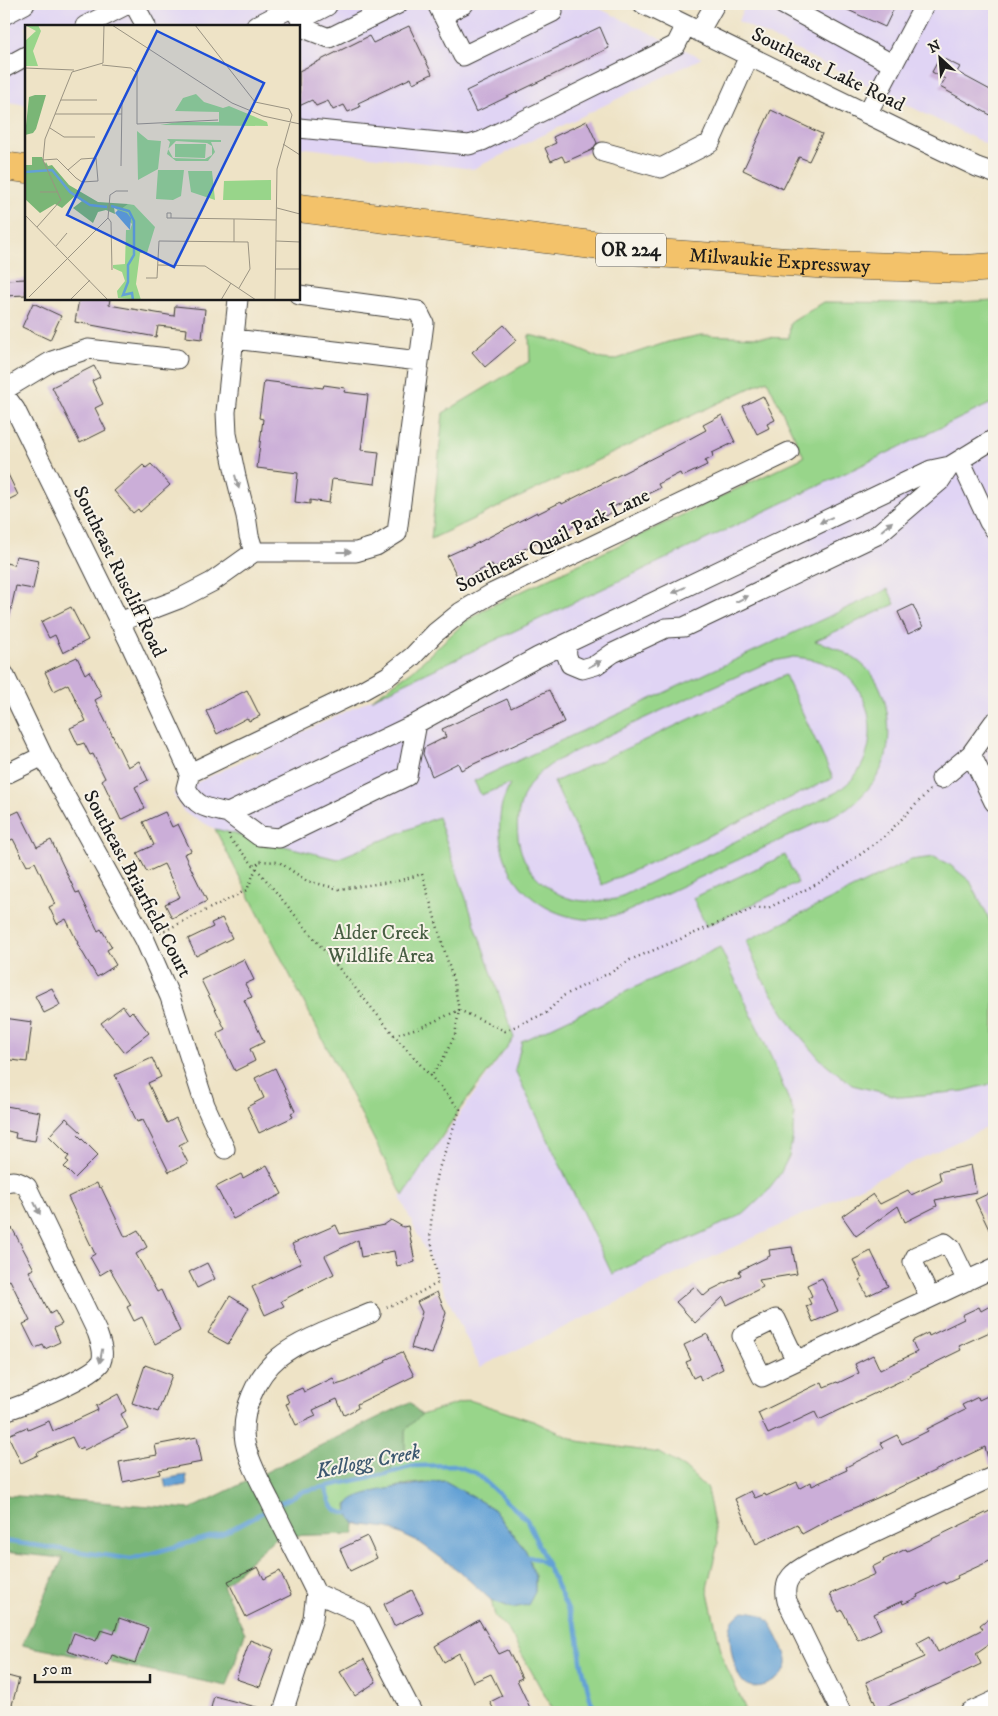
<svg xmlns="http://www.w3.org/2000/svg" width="998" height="1716" viewBox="0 0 998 1716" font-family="'IM FELL DW Pica',serif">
  <rect width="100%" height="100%" fill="#f7f3e8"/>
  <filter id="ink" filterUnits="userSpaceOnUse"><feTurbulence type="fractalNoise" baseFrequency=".02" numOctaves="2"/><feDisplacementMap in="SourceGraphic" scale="10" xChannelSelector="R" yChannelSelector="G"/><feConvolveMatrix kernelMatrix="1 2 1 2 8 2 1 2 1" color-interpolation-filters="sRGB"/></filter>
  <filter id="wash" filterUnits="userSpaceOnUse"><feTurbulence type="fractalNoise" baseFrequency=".0096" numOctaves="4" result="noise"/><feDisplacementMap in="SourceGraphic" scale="20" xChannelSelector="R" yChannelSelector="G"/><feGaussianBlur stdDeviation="1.12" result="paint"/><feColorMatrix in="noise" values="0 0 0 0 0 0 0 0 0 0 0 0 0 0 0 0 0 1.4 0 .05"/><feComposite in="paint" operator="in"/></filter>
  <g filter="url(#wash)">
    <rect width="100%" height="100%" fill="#eee3c6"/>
    <path fill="#e0d4f4" d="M4 4H590L702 58 473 169 299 147V26H26V105L4 101Z
      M746 4H994V148L738 21Z
      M994 402V1124L480 1367 400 1197 514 1038 438 817 337 859 215 829 184 812 173 794Z"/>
    <path fill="#98d58a" stroke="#5a7853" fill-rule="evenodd" d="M994 300V402L372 699 412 671 466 621 489 607 804 457 767 380 431 539 443 413 530 361 529 335 561 342 602 359 614 360 668 342 701 335 789 338 790 323 824 302 941 303Z
      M888 589 895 604 815 641C836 647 856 656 871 673 880 684 885 699 887 712 894 756 880 782 847 809L624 913C611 916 596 921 583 919 527 912 492 865 501 809 502 801 507 792 510 784L481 795 474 781ZM793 657C809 658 823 661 837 669 873 690 881 745 854 777 850 782 843 787 837 792L616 899C580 904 560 902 534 874 511 849 512 802 536 777 553 759 579 750 601 739 656 712 713 687 769 662Z
      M785 675 833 778 602 885 554 782Z
      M438 817 514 1038 460 1109 403 1196 215 829 337 859Z
      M785 855 798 883 706 926 693 898Z
      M934 857 950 865 970 881 994 929V1083L964 1091 901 1097 852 1085 820 1059 794 1029 764 982 746 941 911 860Z
      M720 947 772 1059 794 1113 793 1135 789 1156 780 1174 764 1195 744 1214 612 1274 515 1070 522 1041Z
      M469 1400 533 1421 578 1441 660 1453 685 1468 707 1489 718 1543 707 1588 723 1659 745 1708 736 1712H554L509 1631 495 1616 491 1600 512 1608 535 1592V1576L526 1551 492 1508 445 1481 409 1484 364 1495 347 1505 348 1513C332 1514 329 1500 326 1487L386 1474 405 1455V1430L421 1415Z"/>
    <path fill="#7ab676" stroke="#4b6949" d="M410 1402 421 1415 405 1430V1455L386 1474 326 1487C329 1500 332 1514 348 1513L355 1524 354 1534 277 1536 223 1586 245 1633 227 1686 22 1645 63 1558 4 1552V1495L190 1509Z"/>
    <path fill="#63a1d5" stroke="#405e78" d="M186 1475 187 1485 166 1488 164 1479Z
      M445 1481 492 1508 526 1551 535 1576V1592L528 1605 512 1608 491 1600 459 1571 422 1544 388 1528 355 1524C351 1518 345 1511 349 1503 355 1490 429 1483 445 1481Z
      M743 1611C763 1612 769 1618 777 1636 781 1645 788 1655 787 1664 785 1679 757 1694 744 1683 734 1674 727 1637 731 1625 733 1619 738 1615 743 1611Z"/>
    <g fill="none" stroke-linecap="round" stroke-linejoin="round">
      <path stroke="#63a1d5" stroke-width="4.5" d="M326 1487C329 1500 332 1514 348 1513
        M276 1505 304 1491 386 1474 413 1466 454 1465 476 1473 527 1520 577 1630 581 1661 591 1702 597 1712
        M4 1541 131 1559 224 1533 269 1509
        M528 1557 538 1559 546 1565"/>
    </g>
    <g id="blocks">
      <path fill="#cbaed8" d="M835 4H896L885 27Z
        M409 26 432 74 413 83 411 78 358 103 360 107 348 112 344 105 333 110 328 101 316 106 312 100 299 106V71L369 36 373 43Z
        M600 27 609 48 476 112 466 91Z
        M940 57 960 67 957 72 994 92V117L940 87 945 79 932 72Z
        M771 110 822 134 809 161 799 157 783 189 743 170Z
        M587 121 597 143 592 150 565 162 562 156 551 161 545 148 556 143 553 137Z
        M26 279V295L4 296V280Z
        M79 299H110L109 305 174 316 175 306 205 309 202 339 186 337 187 329 158 326 156 337 75 322Z
        M33 303 61 316 50 340 22 327Z
        M504 325 517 340 485 367 472 352Z
        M94 366 100 377 92 381 103 404 95 408 106 430 80 443 52 387Z
        M264 381 323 388 324 385 345 388 344 392 368 395 361 450 379 452 375 484 332 479 329 503 310 500V504L295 502 298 473 257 468 263 419 259 418Z
        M763 396 775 420 767 424 769 428 757 434 743 406Z
        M722 415 735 442 712 453 713 457 705 461 707 465 682 477 680 473 658 484 660 488 635 500 634 497 611 508 613 512 589 524 587 520 565 530 567 534 556 539 555 537 540 544 539 541 517 553 518 557 494 568 492 564 471 575 473 579 461 584 447 556 467 547 468 548 537 512V514L561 502 562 504 682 443 706 430 703 425Z
        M151 464 170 485 140 512 138 509 133 513 114 491 143 465 146 468Z
        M4 466 18 495 4 502Z
        M16 556 39 560 33 589 16 586 9 618 4 617V575L6 563 14 565Z
        M913 605 923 627 908 634 898 612Z
        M71 607 88 640 63 653 55 635 49 638 41 622Z
        M77 657 85 674 89 671 102 696 95 700 128 767 139 761 148 780 135 787 145 808 121 820 102 780 105 778 93 754 90 755 84 743 78 745 70 728 86 721 68 684 54 691 45 672Z
        M247 690 260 716 249 721 247 718 217 734 206 711Z
        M549 690 564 722 461 770 458 763 432 776 423 754 424 748 446 737 442 729 507 699 511 708Z
        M19 811 37 847 51 840 76 893 79 892 98 931 101 929 112 947 107 950 116 965 97 977 77 943H78L66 919 57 924 49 907 55 904 35 862 27 866 13 839 4 843V818Z
        M165 812 172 827 178 824 191 851 184 854 207 901 172 918 165 904 180 897 164 864 147 872 137 853 154 845 143 822Z
        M222 918 232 938 196 956 188 939 213 927 211 923Z
        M244 959 254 980 245 984 252 997 244 1000 264 1042 250 1049 255 1061 235 1071 217 1033 225 1029 201 980Z
        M52 988 60 1005 44 1013 35 996Z
        M123 1006 129 1014 132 1011 149 1033 124 1052 101 1023Z
        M4 1018 32 1022 27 1062 4 1059Z
        M152 1058 161 1077 148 1083 167 1123 176 1118 187 1141 179 1145 188 1163 169 1172 143 1120 137 1122 115 1075Z
        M275 1068 295 1111 291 1113 293 1117 259 1133 247 1107 264 1098 255 1078Z
        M6 1106 40 1112 35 1141 15 1138 16 1133 4 1130Z
        M66 1118 81 1132 78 1135 98 1155 75 1178 64 1167 69 1162 66 1160 69 1156 49 1136Z
        M267 1165 282 1194 233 1219 216 1187 241 1174 243 1178Z
        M971 1165 976 1192 935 1200 937 1206 905 1222 898 1206 856 1236 842 1216 873 1194 880 1204 908 1190 911 1195 941 1181 939 1172Z
        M97 1183 99 1188 101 1187 125 1237 138 1230 147 1247 136 1254 157 1292 161 1290 180 1331 155 1344 142 1317 134 1321 127 1307 131 1305 110 1269 100 1275 90 1257 95 1254 68 1197Z
        M994 1191V1240L975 1200Z
        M391 1220 403 1227 408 1226 415 1262 397 1266 394 1251 361 1257 358 1240 325 1256 334 1274 281 1301 284 1306 265 1315 252 1287 301 1263 292 1244 336 1225 340 1234 384 1225Z
        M12 1228 34 1269 29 1271 50 1314 55 1311 62 1324 54 1328 60 1342 45 1349 43 1345 35 1348 23 1324 30 1321 10 1280 4 1283V1232Z
        M792 1247 797 1274 759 1280 763 1287 727 1305 723 1297 695 1323 676 1302 695 1286 704 1296 711 1290 741 1275 739 1271 770 1256 769 1250Z
        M871 1251 888 1286 867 1296 859 1280 862 1278 853 1260Z
        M207 1263 215 1279 197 1288 189 1272Z
        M822 1278 838 1311 813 1322 806 1306 811 1304 808 1298 812 1296 807 1285Z
        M437 1292 446 1313 432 1354 411 1348 422 1312 417 1302Z
        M230 1296 249 1308 228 1344 208 1333Z
        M990 1306 994 1315V1330L959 1346 961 1350 910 1375 911 1376 819 1420 815 1412 768 1434 758 1413 822 1382 824 1387 837 1382 838 1383 859 1373 855 1364 873 1355 880 1370 917 1352 912 1341 928 1333 929 1336 964 1319 962 1315 979 1307 981 1311Z
        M707 1334 723 1369 701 1380 699 1375 693 1378 686 1362 691 1360 684 1345Z
        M402 1352 414 1376 357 1404 358 1408 344 1415 337 1399 313 1410 316 1416 296 1425 286 1404 289 1403 286 1395 302 1388 304 1392 333 1378 336 1385 346 1382 386 1362 385 1360Z
        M145 1365 172 1375 158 1412 132 1403Z
        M994 1393V1465L990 1466 985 1447 877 1498 828 1519V1520L802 1534 797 1524 756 1544 735 1499 751 1491 755 1498 765 1494 766 1496 797 1482 800 1488 811 1482 812 1486 847 1470 846 1467 884 1448 881 1443 897 1435 902 1444 928 1431 927 1429 965 1410 962 1405 978 1397 979 1400Z
        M118 1394 126 1411 121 1414 128 1428 84 1450 83 1447 78 1449 72 1437 37 1453 38 1455 21 1463 8 1435 27 1427 28 1430 49 1421 53 1431 98 1410 96 1406Z
        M197 1437 202 1462 159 1470 160 1474 123 1482 119 1462 157 1455 155 1445Z
        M994 1509V1559L957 1576 958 1578 945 1584 944 1582 917 1595 918 1597 903 1604 902 1601 874 1614 881 1629 858 1640 842 1610 839 1612 830 1594 875 1574 872 1567 884 1561 883 1560 906 1549 907 1551Z
        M367 1536 377 1558 350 1571 340 1549Z
        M258 1567 264 1579 280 1571 291 1595 246 1617 228 1581Z
        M412 1590 423 1612 394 1626 384 1604Z
        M994 1614V1646L992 1642 976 1653 981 1664 939 1684 878 1710 866 1682 925 1657 917 1643 930 1636 938 1652 983 1629 980 1625Z
        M119 1618 148 1628 135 1663 112 1655 108 1665 67 1651 74 1633 96 1641 101 1630 114 1634Z
        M479 1620 499 1654 508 1650 522 1678 517 1680 532 1712H495L490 1702 502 1696 491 1674 473 1682 459 1653 444 1662 435 1646Z
        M250 1640 274 1649 260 1687 236 1679Z
        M364 1659 376 1682 355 1696 340 1672Z
        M4 1675 19 1679 10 1712H4Z
        M214 1696 260 1708 259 1712H210Z"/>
    </g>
  </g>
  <g filter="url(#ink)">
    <use href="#blocks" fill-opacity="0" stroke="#3c3a36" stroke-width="1"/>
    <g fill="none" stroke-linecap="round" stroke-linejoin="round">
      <defs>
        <path id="minor" d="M134 4 146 26
          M437 4 463 56 553 12
          M643 4 910 135 977 167 994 173
          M782 4 892 64
          M4 15 25 4
          M442 15 464 4
          M300 20 327 6 328 4
          M85 26 128 4
          M256 26 293 7 306 29 329 38 398 4
          M699 32 715 4
          M4 68 26 56
          M867 114 925 4
          M299 128 469 145 482 141 676 45 686 25
          M603 152 661 168 710 143 749 56
          M238 299 226 412 227 434 236 477 246 516 249 536 254 552H356L376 546 397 533 424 323 418 311 299 295
          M234 339 419 361
          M4 390 52 361 88 349 177 359
          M4 394 15 409 128 639 190 773
          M960 460 989 522 994 529
          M119 622 179 599 212 582 254 552
          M566 644 567 656 570 664 582 669 596 665 613 653 666 628 684 627 877 535 940 481 950 466
          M4 674 43 756 145 940 170 997 205 1105 225 1149
          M971 754 994 802
          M190 773 186 788C197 808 207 808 228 813L417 723 538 657 931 470 950 466 994 439
          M190 773 363 690 388 676 412 657 435 633 461 612 493 593 789 452
          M4 775 43 756
          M941 779 971 754 994 722
          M228 813 259 836 279 838 407 776 417 723
          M4 1183C13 1179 18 1181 27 1187L97 1332C100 1341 105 1353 101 1362 95 1376 21 1406 4 1411
          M930 1298 913 1262 916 1256 945 1243 951 1248 967 1281
          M796 1361 776 1319 742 1336 762 1377 994 1268
          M316 1593C301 1562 285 1532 270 1501 261 1483 249 1462 245 1442 240 1412 256 1376 279 1357 301 1339 343 1325 371 1313
          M316 1593 361 1613 412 1712
          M283 1712 313 1618 316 1593
          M841 1712 787 1601C781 1577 797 1570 815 1560L994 1476
          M970 1712 994 1701"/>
        <g id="highway">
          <path d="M4 166 26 169"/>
          <path id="s1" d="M299 208 656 253 831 265 965 269 994 267"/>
        </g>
      </defs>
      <use href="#minor" stroke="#3c3a36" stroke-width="21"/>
      <use href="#highway" stroke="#3c3a36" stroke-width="29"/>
      <path stroke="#3c3a36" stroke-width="2.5" stroke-dasharray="1 4" stroke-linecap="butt" d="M229 834V838L257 869 394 1035 460 1109 436 1177 430 1233 438 1283 401 1302 386 1307
        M160 933 247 890 259 861 279 862 307 881 339 889 398 881 422 874 454 983 459 1010 455 1035 443 1059 431 1076
        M394 1035 424 1026 459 1010 505 1031 546 1013 563 996 613 971 630 960 755 908H768L825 880 883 838 930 790"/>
      <use href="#minor" stroke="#fff" stroke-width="19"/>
      <use href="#highway" stroke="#f3c26a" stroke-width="28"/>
    </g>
    <defs><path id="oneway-solid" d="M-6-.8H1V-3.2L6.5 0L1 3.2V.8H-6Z" transform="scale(1.25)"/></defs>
    <g fill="#999">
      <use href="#oneway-solid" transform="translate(237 482) rotate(74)"/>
      <use href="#oneway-solid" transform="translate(826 520) rotate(155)"/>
      <use href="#oneway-solid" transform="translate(887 526) rotate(-41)"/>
      <use href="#oneway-solid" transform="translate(344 552)"/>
      <use href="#oneway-solid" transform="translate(679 590) rotate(155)"/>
      <use href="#oneway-solid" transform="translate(742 599) rotate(-26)"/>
      <use href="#oneway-solid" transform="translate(595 664) rotate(-26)"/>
      <use href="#oneway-solid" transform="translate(37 1208) rotate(64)"/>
      <use href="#oneway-solid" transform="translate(101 1356) rotate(100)"/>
    </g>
  </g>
  <g text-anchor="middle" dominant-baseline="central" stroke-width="4" stroke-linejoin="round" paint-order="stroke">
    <rect fill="#f7f3e8" stroke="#5e5c59" stroke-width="1" x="596" y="233.5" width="70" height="33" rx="4"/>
    <g font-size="19" font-weight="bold" fill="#1c1c1c">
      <text x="631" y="250">OR 224</text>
    </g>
    <g font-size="20" fill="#1c1c1c" stroke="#f7f3e8">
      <text transform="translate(828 70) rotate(26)">Southeast Lake Road</text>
      <text stroke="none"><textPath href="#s1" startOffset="484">Milwaukie Expressway</textPath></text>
      <text transform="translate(553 541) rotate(-26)">Southeast Quail Park Lane</text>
      <text transform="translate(119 572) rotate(64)">Southeast Ruscliff Road</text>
      <text transform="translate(137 884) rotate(62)">Southeast Briarfield Court</text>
    </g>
    <g font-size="20" fill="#475d42" stroke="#f7f3e8">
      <text x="381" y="933">Alder Creek<tspan x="381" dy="23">Wildlife Area</tspan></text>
    </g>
    <g font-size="21" font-style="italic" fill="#3c586f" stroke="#f7f3e8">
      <text transform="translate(368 1462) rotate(-11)">Kellogg Creek</text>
    </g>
  </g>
  <g transform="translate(25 25)">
    <rect width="275" height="275" fill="#eee3c6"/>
    <path d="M0 0H13L16 6 8 26 13 41H0V16L11 6ZM171 69 179 77 198 83 204 81 242 97 243 101 135 100 153 97H194V87L150 86 158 73ZM112 106 123 115 136 116 133 144 113 155ZM142 114 196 115V117H186L190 127 183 136H151L142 129 145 117ZM151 116 182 118 187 121V130L180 134 148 133 143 124ZM150 119H181L180 133 150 132ZM133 145H159L156 171 148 175 131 174ZM163 146H187L190 175 166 167ZM246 155V175H198L199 156ZM103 179 109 180 130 202 122 228H115L111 259 116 275 93 273 92 266 100 256 97 247 88 243V240L100 239 101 205H105L107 199 89 182Z" fill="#98d58a" fill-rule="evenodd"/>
    <path d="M10 70H21L11 104 8 108 0 110 4 72ZM7 132H17L20 139 21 137 23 141 27 140 44 160 73 177 103 179 96 184 89 182 90 189 81 185 73 187 68 198 48 183 57 176 50 171 37 183 30 179 15 188 0 174V140H7Z" fill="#7ab676"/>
    <path d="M93 185 102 188 106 193 105 205 90 188Z" fill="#63a1d5"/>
    <path fill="none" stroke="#63a1d5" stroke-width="2.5" d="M0 147 27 145 45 167 65 180 82 182M86 181 104 186 109 196V230L103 240V257L98 270 107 268 108 275"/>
    <path fill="none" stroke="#9a9382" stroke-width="1" d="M87 0 207 78 238 91 275 99M170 0 230 77 264 84 267 90 265 97M77 40 106 43 112 48V99L193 95M0 43 49 45M36 75H72M30 89H97M25 103 39 112H70M258 119 275 130M18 135 32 134 51 153 57 157 73 156 71 133 56 134 43 145M96 141 97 75M15 167H33M252 183 275 189M0 190 83 275M83 193 86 197 87 245M83 193 85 170 91 166H103M146 193V188H142V193H146L215 194 251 195M209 194V217M12 202 36 175 18 135 20 114 47 47 78 38 79 0M251 216 275 217M31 221 42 208M133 240 180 241 231 275M250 244H275M121 253H132L134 216 223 217 225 244 214 263M4 272 83 193M45 275 65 255M196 275 206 258M250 275 252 144 265 98"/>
    <path fill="#1d4ed8" fill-opacity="0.15" stroke="#1d4ed8" stroke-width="2.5" d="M132 6 239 58 149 242 42 190Z"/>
    <rect width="275" height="275" fill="none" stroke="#1c1c1c" stroke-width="2.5"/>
  </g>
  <rect width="998" height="1716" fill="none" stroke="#f7f3e8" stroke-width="20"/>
  <g transform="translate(940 58) rotate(334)" stroke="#f7f3e8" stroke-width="4" paint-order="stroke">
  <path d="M0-4L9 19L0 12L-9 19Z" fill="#1c1c1c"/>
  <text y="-8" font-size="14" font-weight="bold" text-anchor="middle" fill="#1c1c1c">N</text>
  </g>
  <path d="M35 1674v8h115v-8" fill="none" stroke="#1c1c1c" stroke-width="2.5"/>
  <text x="42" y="1674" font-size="15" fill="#1c1c1c" stroke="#f7f3e8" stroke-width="4" paint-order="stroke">50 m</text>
</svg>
